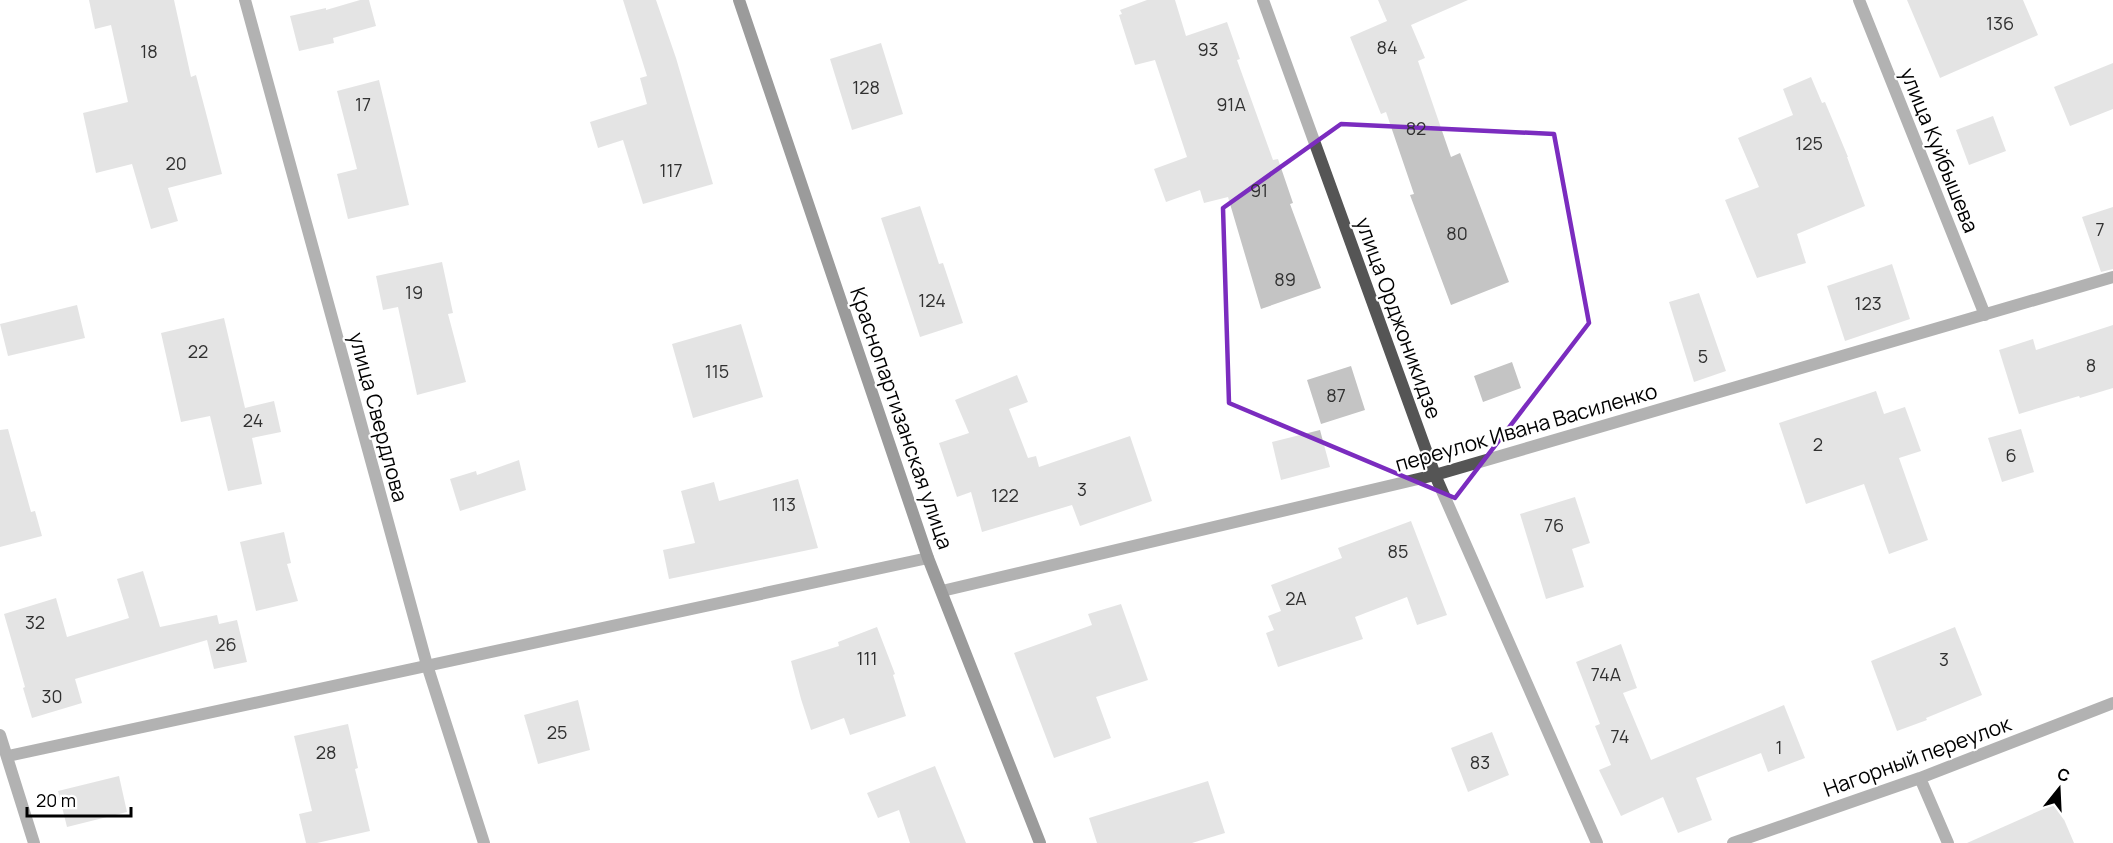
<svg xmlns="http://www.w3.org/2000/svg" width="2113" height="843" viewBox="0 0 2113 843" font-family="Manrope,sans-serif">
  <rect width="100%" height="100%" fill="#fff"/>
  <path fill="#c4c4c4" d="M89 0H174L191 77 196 75 222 174 168 188 178 221 151 229 132 164 96 173 83 113 128 102 111 25 95 29Z
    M360 0H369L376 26 333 38 334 43 299 51 290 16 326 8V10Z
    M623 0H656L676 58 713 184 643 204 623 140 598 148 590 122 647 104 640 78 647 76Z
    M1147 0H1175L1186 36 1227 22 1240 59 1237 60 1273 160 1278 159 1293 203 1290 204 1321 288 1261 309 1228 197 1204 203 1200 190 1166 202 1154 169 1187 157 1155 60 1135 65 1119 15 1122 14 1120 10Z
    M1378 0H1468L1411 25 1425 58 1418 61 1451 157 1460 153 1509 282 1451 305 1410 195 1414 194 1386 112 1381 114 1350 37 1387 21Z
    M1907 0H2023L2038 35 1940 78Z
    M881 43 903 114 852 130 830 59Z
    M2113 63V109L2070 126 2054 87Z
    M1811 77 1822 103 1825 102 1848 157H1847L1865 206 1797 234 1806 263 1757 278 1725 200 1759 187 1738 138 1793 115 1783 89Z
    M379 80 409 205 348 219 337 174 357 169 337 91Z
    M1993 116 2006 151 1969 165 1956 130Z
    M920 206 939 264 943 263 963 323 920 337 881 218Z
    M2113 207V269L2101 272 2082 217Z
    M442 262 453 313 448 314 466 382 417 395 398 307 383 310 376 276Z
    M1892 264 1910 319 1845 341 1827 286Z
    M1699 293 1726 371 1694 382 1669 302Z
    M77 305 85 338 8 356 0 324Z
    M224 318 245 408 274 401 281 432 252 438 262 484 228 491 210 416 181 422 161 333Z
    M741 324 763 397 693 418 672 344Z
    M2113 325V388L2080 398 2079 396 2019 414 1999 350 2033 339 2036 350Z
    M1512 362 1521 388 1483 402 1474 376Z
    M1351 366 1365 410 1321 424 1307 380Z
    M1017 375 1028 402 1009 409 1028 458 1036 456 1039 467 1130 436 1152 501 1080 526 1072 505 982 532 971 492 957 497 939 443 969 433 955 400Z
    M1876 391 1884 414 1905 407 1921 451 1899 458 1928 540 1889 554 1864 484 1806 504 1779 423Z
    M8 429 31 512 35 511 42 536 0 547V430Z
    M2021 429 2034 472 2002 482 1988 438Z
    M1320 430 1330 467 1281 480 1272 442Z
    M519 460 526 490 460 511 450 479 476 471 477 475Z
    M798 479 818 548 669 579 663 550 695 543 681 491 714 482 719 501Z
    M1575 497 1590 543 1572 549 1584 587 1546 599 1520 514Z
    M1411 521 1447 615 1417 625 1407 597 1355 617 1363 639 1278 667 1266 633 1274 630 1268 616 1281 611 1271 585 1342 558 1338 548Z
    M284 532 291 563 287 564 298 601 256 611 240 542Z
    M143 571 160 627 217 615 219 624 237 620 247 662 214 669 207 640 75 679 82 703 32 718 23 688 25 687 4 614 56 598 67 637 129 618 117 579Z
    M1121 604 1148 680 1096 697 1111 738 1054 758 1014 653 1092 625 1088 614Z
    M877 627 895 674 893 675 906 716 850 735 844 718 811 730 801 699 791 661 839 646 838 642Z
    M1955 627 1982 695 1926 718 1927 720 1897 731 1871 661Z
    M1621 644 1637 688 1623 693 1651 760 1784 705 1805 758 1768 772 1761 753 1696 778 1712 820 1678 833 1663 797 1621 816 1599 770 1611 765 1595 726 1600 724 1576 662Z
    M578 700 590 750 538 764 524 715Z
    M348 724 358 768 355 769 370 831 317 843H306L299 814 312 811 294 736Z
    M1492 732 1509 775 1468 792 1451 748Z
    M935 766 966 843H910L899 810 878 818 867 793Z
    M119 776 127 812 67 827 58 791Z
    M1208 781 1225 833 1192 843H1097L1089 818Z
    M2057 803 2074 843H1967Z"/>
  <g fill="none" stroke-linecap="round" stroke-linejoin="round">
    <path stroke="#555" stroke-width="12" d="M245 0 427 665 484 843
      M1263 0 1435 475 1597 843
      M1859 0 1985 315
      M942 591 1435 475 2113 277
      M0 735 34 843
      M8 756 928 558
      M1920 778 1948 843
      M1733 843 1920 778 2113 703"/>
    <path stroke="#222" stroke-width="12" d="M739 0 928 558 1040 843"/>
  </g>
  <path d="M0 0H2113V843H0ZM1341 124 1554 134 1589 323 1455 498 1229 403 1223 208Z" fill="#fff" fill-opacity=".55" fill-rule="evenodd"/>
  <path fill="none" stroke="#7b2cbf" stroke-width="4.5" stroke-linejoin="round" d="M1341 124 1554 134 1589 323 1455 498 1229 403 1223 208Z"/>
  <g text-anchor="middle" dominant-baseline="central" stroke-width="4.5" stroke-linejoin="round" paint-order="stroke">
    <g font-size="18" fill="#313131">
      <text x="2000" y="23">136</text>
      <text x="1387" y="47">84</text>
      <text x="1208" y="49">93</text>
      <text x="149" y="51">18</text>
      <text x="866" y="87">128</text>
      <text x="363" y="104">17</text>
      <text x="1231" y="104">91А</text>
      <text x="1416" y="128">82</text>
      <text x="1809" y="143">125</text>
      <text x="176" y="163">20</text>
      <text x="671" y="170">117</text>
      <text x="1259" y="190">91</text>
      <text x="2100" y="229">7</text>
      <text x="1457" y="233">80</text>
      <text x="1285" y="279">89</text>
      <text x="414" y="292">19</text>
      <text x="932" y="300">124</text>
      <text x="1868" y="303">123</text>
      <text x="198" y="351">22</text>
      <text x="1703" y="356">5</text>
      <text x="2091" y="365">8</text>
      <text x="717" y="371">115</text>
      <text x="1336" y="395">87</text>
      <text x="253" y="420">24</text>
      <text x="1818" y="444">2</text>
      <text x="2011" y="455">6</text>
      <text x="1082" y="489">3</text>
      <text x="1005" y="495">122</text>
      <text x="784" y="504">113</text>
      <text x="1554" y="525">76</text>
      <text x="1398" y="551">85</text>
      <text x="1296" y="598">2А</text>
      <text x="35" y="622">32</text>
      <text x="226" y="644">26</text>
      <text x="867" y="658">111</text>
      <text x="1944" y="659">3</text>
      <text x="1606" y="674">74А</text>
      <text x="52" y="696">30</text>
      <text x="557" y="732">25</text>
      <text x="1620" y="736">74</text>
      <text x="1779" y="747">1</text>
      <text x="326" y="752">28</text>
      <text x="1480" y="762">83</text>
    </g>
    <g font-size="21" fill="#000" stroke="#fff">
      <text transform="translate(1940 150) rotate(68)">улица Куйбышева</text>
      <text transform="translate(1399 318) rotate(70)">улица Орджоникидзе</text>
      <text transform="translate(379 417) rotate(75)">улица Свердлова</text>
      <text transform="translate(902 418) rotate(71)">Краснопартизанская улица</text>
      <text transform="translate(1526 427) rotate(-16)">переулок Ивана Василенко</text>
      <text transform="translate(1917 756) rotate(-20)">Нагорный переулок</text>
    </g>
  </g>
  <g transform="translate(2059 789) rotate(18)" stroke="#ffffff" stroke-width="4.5" paint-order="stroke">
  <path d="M0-4.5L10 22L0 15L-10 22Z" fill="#000000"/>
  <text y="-9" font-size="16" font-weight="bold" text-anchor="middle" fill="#000000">С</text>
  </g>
  <path d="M27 807v9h104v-9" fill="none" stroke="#000000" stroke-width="3"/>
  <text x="36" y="807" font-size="18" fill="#000000" stroke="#ffffff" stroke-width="4.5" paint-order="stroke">20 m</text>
</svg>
